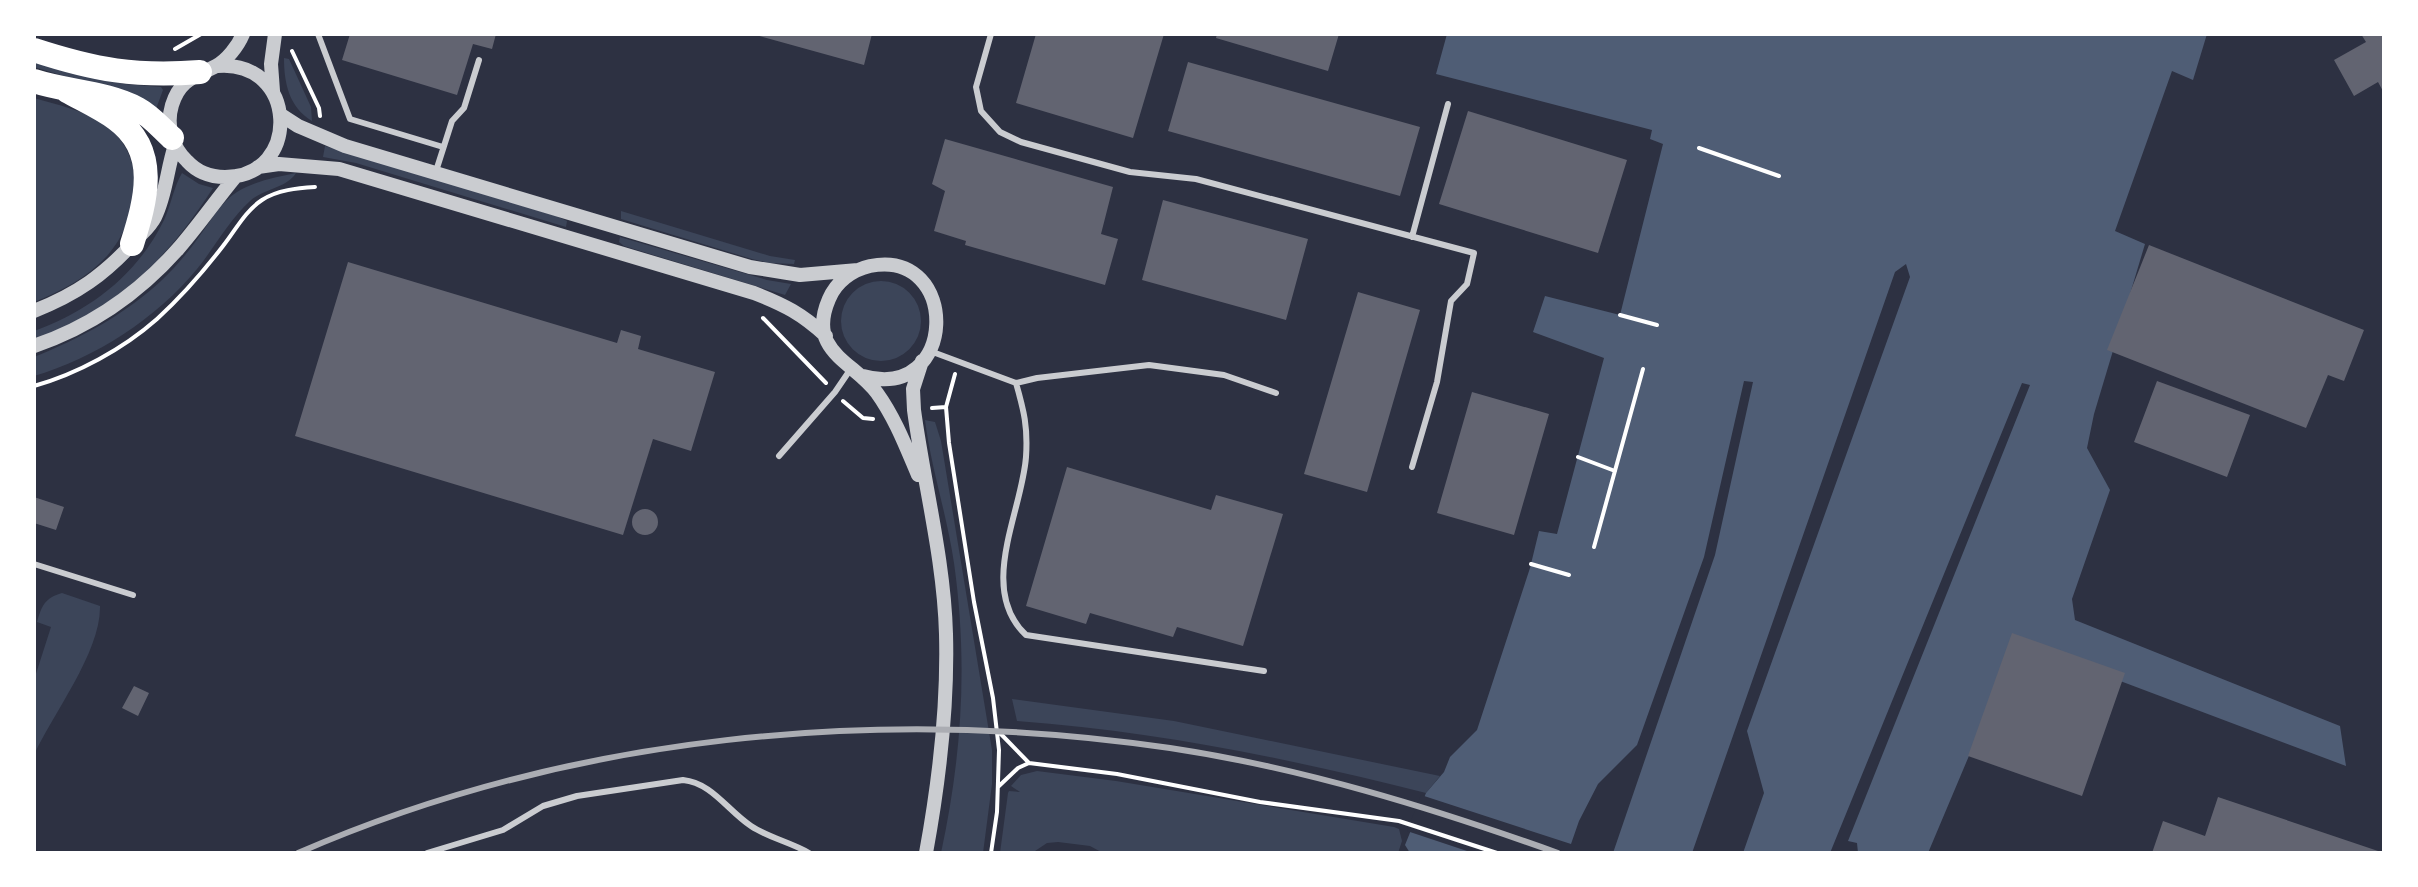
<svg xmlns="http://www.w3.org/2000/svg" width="2418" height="887" viewBox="0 0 2418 887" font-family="'DM Sans',sans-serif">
  <rect width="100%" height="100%" fill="#2d3142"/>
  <path fill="#3c4559" d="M34 58 124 84 161 87 163 90 156 109 117 92 34 67Z
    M284 58 289 59 311 107 312 121C289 107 284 83 284 58Z
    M34 98C57 105 84 110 104 124 149 156 140 218 107 256 88 277 60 292 34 302Z
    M325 146 556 216 567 221 566 227 356 163 323 157Z
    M182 173 199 184 213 188C164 264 118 306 34 341V331C90 311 138 274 164 220 171 205 174 186 182 173Z
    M296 173C287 188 263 189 250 201 229 220 215 247 197 269 156 319 95 358 34 376V357C81 338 124 315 161 281 176 267 189 251 201 234 212 219 221 202 237 192 255 181 276 177 296 173Z
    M621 211 770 256 795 260 794 264 770 263 752 259 621 219Z
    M620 237 767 280 791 284 785 295 624 246 619 242Z
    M841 321a40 40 0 1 1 80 0a40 40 0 1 1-80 0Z
    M925 420 935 422 941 441 992 750V784L983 853H941C962 755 968 663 954 563 947 515 931 468 925 420Z
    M62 593 100 606C101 652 53 713 34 755V680L51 627 37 622C42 605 45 598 62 593Z
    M1012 699 1174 721 1440 776 1426 793C1291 759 1156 731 1017 721Z
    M1037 771 1116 781 1394 827 1399 829 1402 841 1398 853H1103L1090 846 1058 842 1047 843 1032 853H1000L1008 793 1009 791 1020 792 1011 786 1021 775Z"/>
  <path fill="#4f5d75" d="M1447 34H2207L2193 80 2172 71 2115 231 2145 244 2094 414 2087 448 2110 490 2072 599 2075 620 2340 726 2346 766 2017 642 1928 853H1410L1405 845 1426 793 1444 772 1450 757 1477 730 1530 568 1539 531 1557 534 1604 358 1533 332 1545 296 1620 315 1663 144 1650 139 1652 130 1436 74Z"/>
  <path fill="#2d3142" d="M1906 264 1910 277 1747 731 1764 793 1743 853H1692L1895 272Z
    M1744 381 1753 382 1715 555 1613 853H1473L1407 831 1421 795 1571 844 1579 821 1598 784 1637 745 1704 557Z
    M2022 383 2030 385 1848 841 1857 843 1858 853H1830Z"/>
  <path fill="#626471" d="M350 34H496L492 49 473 44 457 95 342 60Z
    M752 34H872L864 65Z
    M1036 34H1164L1133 138 1016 103Z
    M1217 34H1339L1328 71 1216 38Z
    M2361 34H2384V93L2378 82 2354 96 2334 60 2366 42Z
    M1188 62 1420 127 1400 196 1168 131Z
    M1468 111 1627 160 1598 253 1439 204Z
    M945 139 1113 187 1101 234 1118 239 1105 285 965 245 966 241 934 231 945 191 932 184Z
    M1163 200 1308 239 1286 320 1142 280Z
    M2149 245 2364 330 2344 381 2328 375 2306 428 2107 350Z
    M348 262 617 343 621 330 641 336 638 349 715 372 691 451 653 439 623 535 295 436Z
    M1358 292 1420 310 1367 492 1304 474Z
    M2157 381 2250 415 2227 477 2134 442Z
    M1472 392 1549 414 1514 535 1437 513Z
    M1067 467 1211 510 1216 495 1283 514 1243 646 1177 627 1173 637 1090 613 1086 624 1026 606Z
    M34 497 64 507 56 530 34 523Z
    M632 522a13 13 0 1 1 26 0a13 13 0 1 1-26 0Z
    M2012 633 2125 673 2082 796 1968 756Z
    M134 686 149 693 138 716 122 708Z
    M2218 797 2381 852V853H2152L2163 821 2205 836Z"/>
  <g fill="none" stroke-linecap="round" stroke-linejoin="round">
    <path stroke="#fff" stroke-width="4" d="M175 49 201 34
      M292 51 319 108 320 116
      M1699 148 1779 176
      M1620 315 1657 325
      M763 318 826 383
      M955 374 946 407 949 443 974 602 993 698 999 750 997 812 991 853
      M34 386C77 374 123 349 157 319 181 297 203 272 223 246 235 231 245 211 262 200 277 190 298 188 315 187
      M843 401 863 418 873 419
      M932 408 946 407
      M1578 457 1615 471
      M1594 547 1643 369
      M1531 564 1569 575
      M997 730 1029 763 1117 774 1260 802 1399 821 1497 853
      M999 786 1018 768 1029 763"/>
    <path stroke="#caccd0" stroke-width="6" d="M318 34 350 119 443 147
      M991 34 976 87 981 111 1000 132 1021 142 1130 172 1196 179 1474 253 1467 284 1451 301 1437 382 1412 467
      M436 171 452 121 464 108 479 60
      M1412 237 1448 104
      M930 351 1016 383 1037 378 1149 365 1224 375 1276 393
      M1016 383C1024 411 1028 427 1026 457 1022 512 977 589 1026 635L1264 671
      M779 456 835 392 850 370
      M34 564 133 595
      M427 853 503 830 543 806 577 796 683 780C712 783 727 810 751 826 769 838 790 842 809 853"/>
    <path stroke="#caccd0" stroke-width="14" d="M217 66C298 59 302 177 225 177 211 177 197 172 187 161 172 147 166 125 172 105 180 79 195 77 216 66 227 60 238 46 243 34
      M273 91 271 64 275 34
      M281 115 298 126 345 146 750 267 800 275 858 270
      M258 167 279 164 339 169 754 293C785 305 802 314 826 336
      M34 311C77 294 104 275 135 241 142 233 150 227 155 217 166 195 167 169 175 145
      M34 346C90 327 138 294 178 249 198 226 216 200 236 176
      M922 361 913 389 914 410C924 484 944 559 946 634 948 707 939 782 926 853
      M863 376C958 403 961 248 870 266 852 270 836 282 829 299 806 352 855 362 877 393 895 418 906 447 918 475"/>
    <path stroke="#fff" stroke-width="24" d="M34 50C95 70 136 77 200 72
      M34 81C68 92 106 92 138 109 151 116 161 128 172 138
      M67 91C83 100 101 108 116 119 160 151 146 200 132 244"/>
    <path stroke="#abadb3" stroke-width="6" d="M298 853C569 735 878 705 1170 748 1303 768 1432 808 1558 853"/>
  </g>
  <rect width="2418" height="887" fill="none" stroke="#ffffff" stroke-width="72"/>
</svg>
